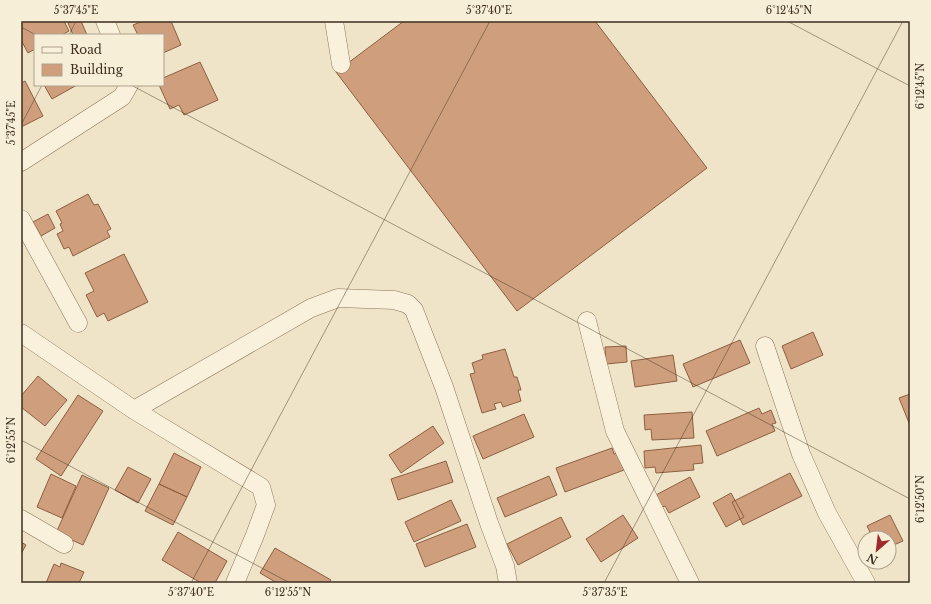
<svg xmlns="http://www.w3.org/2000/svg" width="931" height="604" viewBox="0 0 931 604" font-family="'Libre Baskerville',serif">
  <rect width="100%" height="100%" fill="#f0e4c8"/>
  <path fill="#cf9f7d" stroke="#8d5f41" d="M21 21H64L69 31 62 35H35V49L28 53 21 40Z
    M73 21H81L87 35H73L68 23Z
    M143 21H171L181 45 163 53V35H138L133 25Z
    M404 21H595L707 168 517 311 336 72Z
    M200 62 218 100 184 115 179 105 170 109 159 85H163V78Z
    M25 81 43 116 21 127V83Z
    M44 85H77L52 99Z
    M88 194 94 205 98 204 111 229 107 231 110 237 73 256 69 247 64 249 57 234 63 231 60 224 62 223 56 211Z
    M48 214 55 228 41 236 33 222Z
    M124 254 148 302 108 321 104 313 97 317 86 295 94 291 85 273Z
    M813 332 823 355 791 369 782 346Z
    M740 340 750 363 693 387 683 364Z
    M626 346 627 362 606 364 605 347Z
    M505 349 514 377H517L521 390H518L521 401 503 407 501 402 494 404 496 409 482 413 470 374 475 373 472 363 483 359 482 355Z
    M673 355 677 381 635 387 631 361Z
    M38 376 67 400 45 426 21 407V396Z
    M910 394V422L909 423 899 398Z
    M78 395 103 411 61 476 36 459Z
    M759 408 762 414 771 410 776 423 772 424 775 431 717 456 706 431Z
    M692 412 694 438 652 440 651 429 645 430 644 415Z
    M524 414 534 437 483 459 473 436Z
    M433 426 444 443 401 473 389 455Z
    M701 445 703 463 693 464 694 470 656 473 655 467 645 468 644 451Z
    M612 448 614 454 618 453 624 470 565 492 556 468Z
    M174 453 201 467 187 497 159 484Z
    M446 461 453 482 398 500 391 479Z
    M128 467 151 479 138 503 115 490Z
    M790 473 802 496 743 525 732 502Z
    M51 474 76 486 62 518 37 507Z
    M82 475 109 488 83 545 56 533Z
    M549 476 557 495 505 517 497 498Z
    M690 477 700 497 669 513 665 506 660 508 654 496Z
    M159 484 187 497 173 525 145 511Z
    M731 493 744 517 726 527 713 503Z
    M451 500 461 521 414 542 405 522Z
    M623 515 638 538 601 562 586 539Z
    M890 515 903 541 889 547V538L865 539 864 537 871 534 867 526Z
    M561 517 571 537 518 565 507 544Z
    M467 524 476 547 425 567 416 544Z
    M178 532 227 561 215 583H201L162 560Z
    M21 542 26 545 21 554Z
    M275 548 331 580 329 583H277L260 573Z
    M61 563 84 572 79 583H46L54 564 60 567Z"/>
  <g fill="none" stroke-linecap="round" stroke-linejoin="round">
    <defs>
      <path id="street" d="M105 21 111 35
        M334 21 341 64
        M21 162 122 97 129 85
        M21 219 78 323
        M587 321 615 431 690 583
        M21 333 134 410 261 487 266 505 255 535 235 583
        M765 346 801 454 827 513 866 583
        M134 410 311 308 338 298 394 300 408 304 414 310 444 387 489 523 505 566 508 583
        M21 519 64 544"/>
    </defs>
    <use href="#street" stroke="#8d765c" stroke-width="19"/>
    <use href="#street" stroke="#faf1dc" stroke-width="18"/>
  </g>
  <path fill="none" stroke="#3d2e20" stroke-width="1" stroke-opacity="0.45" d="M787 21 910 86M21 27 36 35M69 35 76 21M131 85 910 499M21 125 42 85M21 440 290 583M191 583 490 21M604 583 903 21"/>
  <rect width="931" height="604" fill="none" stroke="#f7eed8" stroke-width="44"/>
  <rect x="34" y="34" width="130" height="52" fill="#f7eed8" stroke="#ada18e"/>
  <rect x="42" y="47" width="20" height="6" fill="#faf1dc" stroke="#ada18e"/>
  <text x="70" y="54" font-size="12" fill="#3d2e20">Road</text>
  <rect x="42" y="64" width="20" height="12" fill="#cf9f7d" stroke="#ada18e"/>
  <text x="70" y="74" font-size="12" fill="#3d2e20">Building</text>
  <g transform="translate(877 550) rotate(208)"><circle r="19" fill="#f7eed8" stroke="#ada18e"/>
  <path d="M0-3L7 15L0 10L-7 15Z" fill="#9e2a2b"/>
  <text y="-6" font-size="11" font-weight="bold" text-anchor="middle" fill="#3d2e20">N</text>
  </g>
  <rect x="22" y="22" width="887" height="560" fill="none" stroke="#3d2e20" stroke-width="1.5"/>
  <g font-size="10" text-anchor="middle" fill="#3d2e20">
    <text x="76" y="14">5°37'45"E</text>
    <text x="489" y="14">5°37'40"E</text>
    <text x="789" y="14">6°12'45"N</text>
    <text transform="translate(920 86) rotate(-90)" y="4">6°12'45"N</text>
    <text transform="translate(11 123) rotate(-90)" y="4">5°37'45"E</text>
    <text transform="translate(11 440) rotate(-90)" y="4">6°12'55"N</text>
    <text transform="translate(920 499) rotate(-90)" y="4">6°12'50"N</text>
    <text x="191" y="596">5°37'40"E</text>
    <text x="288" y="596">6°12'55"N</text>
    <text x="605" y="596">5°37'35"E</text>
  </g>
</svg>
